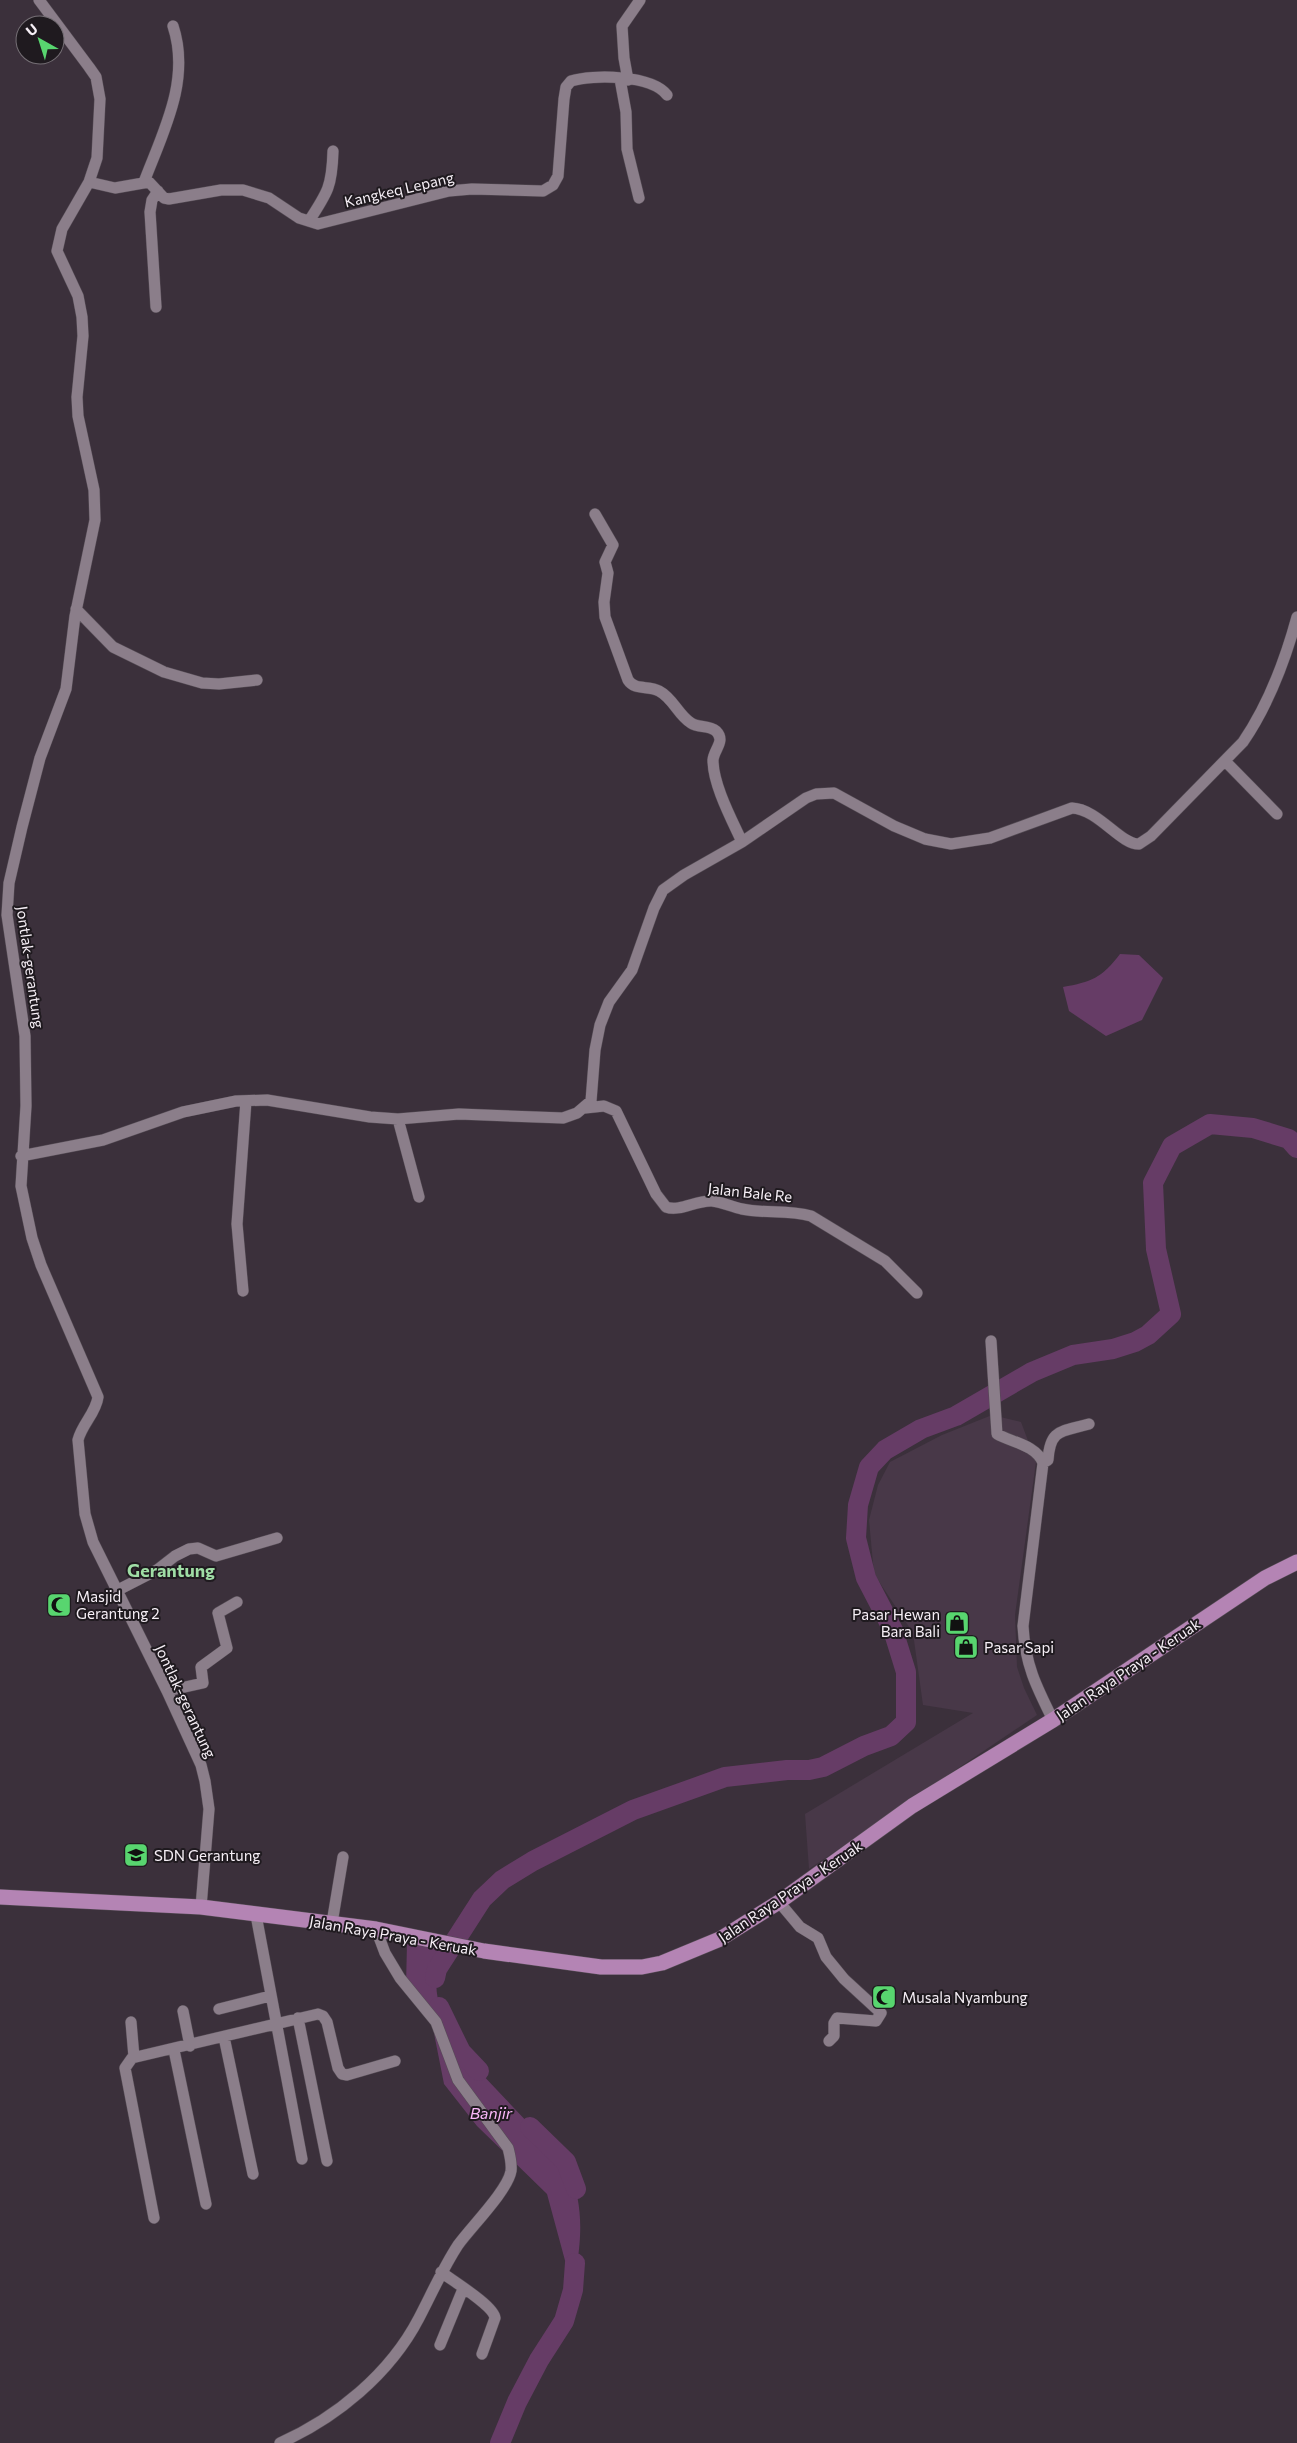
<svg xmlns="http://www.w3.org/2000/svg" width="1297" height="2443" viewBox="0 0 1297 2443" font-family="Commissioner,sans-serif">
  <rect width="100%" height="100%" fill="#3b303b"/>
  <path fill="#483848" d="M992 1415 1021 1422 1036 1462 1015 1615 1017 1667 1024 1688 1037 1715 809 1869 805 1814 973 1713 923 1705 913 1633 874 1574 869 1520 878 1485 890 1462 942 1435Z"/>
  <path fill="#663c66" d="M1120 954 1139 955 1163 978 1142 1020 1106 1036 1069 1011 1063 987C1091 982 1102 978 1120 954Z
    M407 1943 448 1951C445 1958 440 1965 438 1972 431 1998 448 2029 460 2051L568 2165C586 2212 581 2242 573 2290L547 2194 477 2126 444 2084 429 2008 406 1986Z"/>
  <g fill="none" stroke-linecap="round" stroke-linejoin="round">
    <path stroke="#663c66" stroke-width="20" d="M435 1978 437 1969 482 1899 502 1880 533 1861 633 1810 725 1777 787 1770H809L823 1767 864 1746 891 1736 906 1722V1672L893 1630 866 1578 856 1538 858 1505 869 1467 885 1450 921 1429 956 1416 1032 1372 1073 1355 1113 1349 1135 1342 1148 1335 1171 1314 1156 1249 1153 1183 1172 1146 1210 1124 1253 1128 1289 1139 1297 1148
      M439 2007 461 2052 479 2071
      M530 2127 566 2162 576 2189
      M500 2443 517 2402 539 2360 564 2321 573 2290 575 2263"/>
    <defs>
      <path id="minor" d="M39 0 89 67 96 77 100 99 97 158 89 182 62 229 57 251 78 296 82 317 83 336 77 397 78 416 94 490 95 520 75 616 66 689 40 758 22 827 9 883 7 915 25 1036 26 1106 21 1186 32 1238 41 1265 98 1397C96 1413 82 1424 78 1440L85 1514 93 1542 167 1691 201 1765 205 1781 209 1809 201 1907
        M620 79 626 112 627 149 639 198
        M628 80 624 58 622 26 640 0
        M89 182 115 188 149 182 164 198 169 199 221 190H243L269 198 299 218 318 224 449 191 472 189 543 191 553 185 558 176 564 99 566 87 571 81C593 74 652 75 667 95
        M144 182C163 132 191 80 173 26
        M309 221C328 192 332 186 333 151
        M156 307 150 212 152 200 158 191
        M595 514 613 545 605 562 608 573 604 602 605 617 628 680C635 691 649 685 659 691 673 698 678 715 691 723 698 728 709 725 716 731 726 741 714 749 713 760 713 785 732 820 742 842
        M76 609 113 647 164 672 202 683 219 684 257 680
        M1225 761 1277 814
        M585 1108 604 1106 616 1111 656 1194 666 1207C680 1212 696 1200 712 1201 722 1202 732 1207 742 1209 765 1214 788 1209 811 1216L885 1261 917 1293
        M398 1119 419 1197
        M21 1156 103 1140 183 1112 236 1101 267 1100 370 1117 398 1119 459 1114 563 1118 577 1113 591 1101 595 1050 600 1025 609 1002 632 970 654 908 663 890 684 875 742 842 806 798 816 794 834 793 894 826 925 839 951 844 990 838 1072 808C1098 809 1121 845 1139 844L1151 836 1243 742C1269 704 1285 661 1297 617
        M243 1291 237 1224 246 1101
        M991 1341 997 1434C1011 1442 1036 1445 1043 1463L1023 1626C1025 1664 1036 1686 1053 1720
        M1043 1463 1048 1460C1050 1428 1062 1432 1089 1424
        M118 1590 157 1570 175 1556 189 1549 198 1548 216 1556 277 1538
        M167 1691 203 1683 201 1667 227 1648 218 1613 237 1602
        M779 1902 800 1927 818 1938 826 1957 844 1979 881 2013 876 2021 837 2018 834 2023V2036L829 2041
        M256 1915 302 2159
        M332 1923 343 1857
        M219 2009 270 1996
        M183 2011 190 2046
        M298 2018 327 2161
        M131 2022 134 2057
        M224 2037 253 2174
        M174 2050 206 2204
        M154 2218 125 2068 132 2058 318 2014 323 2016 327 2022 338 2068 342 2074 347 2075 395 2061
        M441 2272C453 2281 494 2306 495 2318L482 2354
        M440 2345 463 2289
        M280 2443C336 2418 390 2374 419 2318 432 2293 443 2268 458 2245 471 2227 508 2190 511 2171 512 2163 510 2156 508 2148L458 2080 436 2022 400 1978 385 1953 376 1929"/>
      <path id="major" d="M0 1897 201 1907 376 1929 484 1951 601 1967H642L662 1963 720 1939 779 1902 912 1806 1053 1720 1265 1578 1297 1562"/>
    </defs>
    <use href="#minor" stroke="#554c55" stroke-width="12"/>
    <use href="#major" stroke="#554c55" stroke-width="16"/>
    <use href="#minor" stroke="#8b7e8a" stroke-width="11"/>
    <use href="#major" stroke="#b484b4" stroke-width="15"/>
  </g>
  <defs>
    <symbol id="mosque-square" viewBox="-11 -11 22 22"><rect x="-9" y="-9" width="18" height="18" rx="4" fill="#58d56f" stroke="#1f1a1f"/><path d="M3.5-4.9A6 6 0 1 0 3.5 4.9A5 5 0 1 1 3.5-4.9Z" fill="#111"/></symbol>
    <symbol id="shop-square" viewBox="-11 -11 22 22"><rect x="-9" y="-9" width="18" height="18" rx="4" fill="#58d56f" stroke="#1f1a1f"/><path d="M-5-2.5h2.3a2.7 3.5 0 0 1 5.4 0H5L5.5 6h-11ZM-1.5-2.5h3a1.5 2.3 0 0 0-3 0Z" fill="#111"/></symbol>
    <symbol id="school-square" viewBox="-11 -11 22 22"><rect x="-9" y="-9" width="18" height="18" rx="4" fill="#58d56f" stroke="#1f1a1f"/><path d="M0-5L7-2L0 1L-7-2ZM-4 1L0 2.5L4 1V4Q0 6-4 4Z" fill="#111"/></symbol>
  </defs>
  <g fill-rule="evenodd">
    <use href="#mosque-square" x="45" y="1591" width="28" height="28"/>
    <use href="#shop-square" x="943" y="1609" width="28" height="28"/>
    <use href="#shop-square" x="952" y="1633" width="28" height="28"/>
    <use href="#school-square" x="122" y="1841" width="28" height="28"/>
    <use href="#mosque-square" x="870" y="1983" width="28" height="28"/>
  </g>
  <g text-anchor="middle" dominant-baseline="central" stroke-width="4" stroke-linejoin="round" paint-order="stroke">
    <g font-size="15" fill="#f6eff6" stroke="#1f1a1f">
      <text transform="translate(399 189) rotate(-13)">Kangkeq Lepang</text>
      <text transform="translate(31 967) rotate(82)">Jontlak-gerantung</text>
      <text transform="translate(750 1192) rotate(6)">Jalan Bale Re</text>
      <text transform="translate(1128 1669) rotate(-34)">Jalan Raya Praya - Keruak</text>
      <text transform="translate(186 1701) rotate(65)">Jontlak-gerantung</text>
      <text transform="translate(790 1891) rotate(-34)">Jalan Raya Praya - Keruak</text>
      <text transform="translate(393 1935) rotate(10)">Jalan Raya Praya - Keruak</text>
    </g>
    <g font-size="15" fill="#f6eff6" stroke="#1f1a1f" text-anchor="start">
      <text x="76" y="1596">Masjid<tspan x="76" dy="17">Gerantung 2</tspan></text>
      <text x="940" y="1614" text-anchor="end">Pasar Hewan<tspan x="940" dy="17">Bara Bali</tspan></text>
      <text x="984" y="1647">Pasar Sapi</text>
      <text x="154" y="1855">SDN Gerantung</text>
      <text x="902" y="1997">Musala Nyambung</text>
    </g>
    <g font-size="16" font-style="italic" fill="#fab7f9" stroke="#1f1a1f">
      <text x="491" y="2112">Banjir</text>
    </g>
    <g font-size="18" font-weight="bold" fill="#9fdda5" stroke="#1f1a1f">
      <text x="171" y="1570">Gerantung</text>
    </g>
  </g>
  <g transform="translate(40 40) rotate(321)"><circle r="24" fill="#1f1a1f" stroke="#756f75"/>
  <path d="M0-4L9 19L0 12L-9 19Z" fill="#58d56f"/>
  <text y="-8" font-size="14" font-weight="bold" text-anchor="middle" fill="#f6eff6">U</text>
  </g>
</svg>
